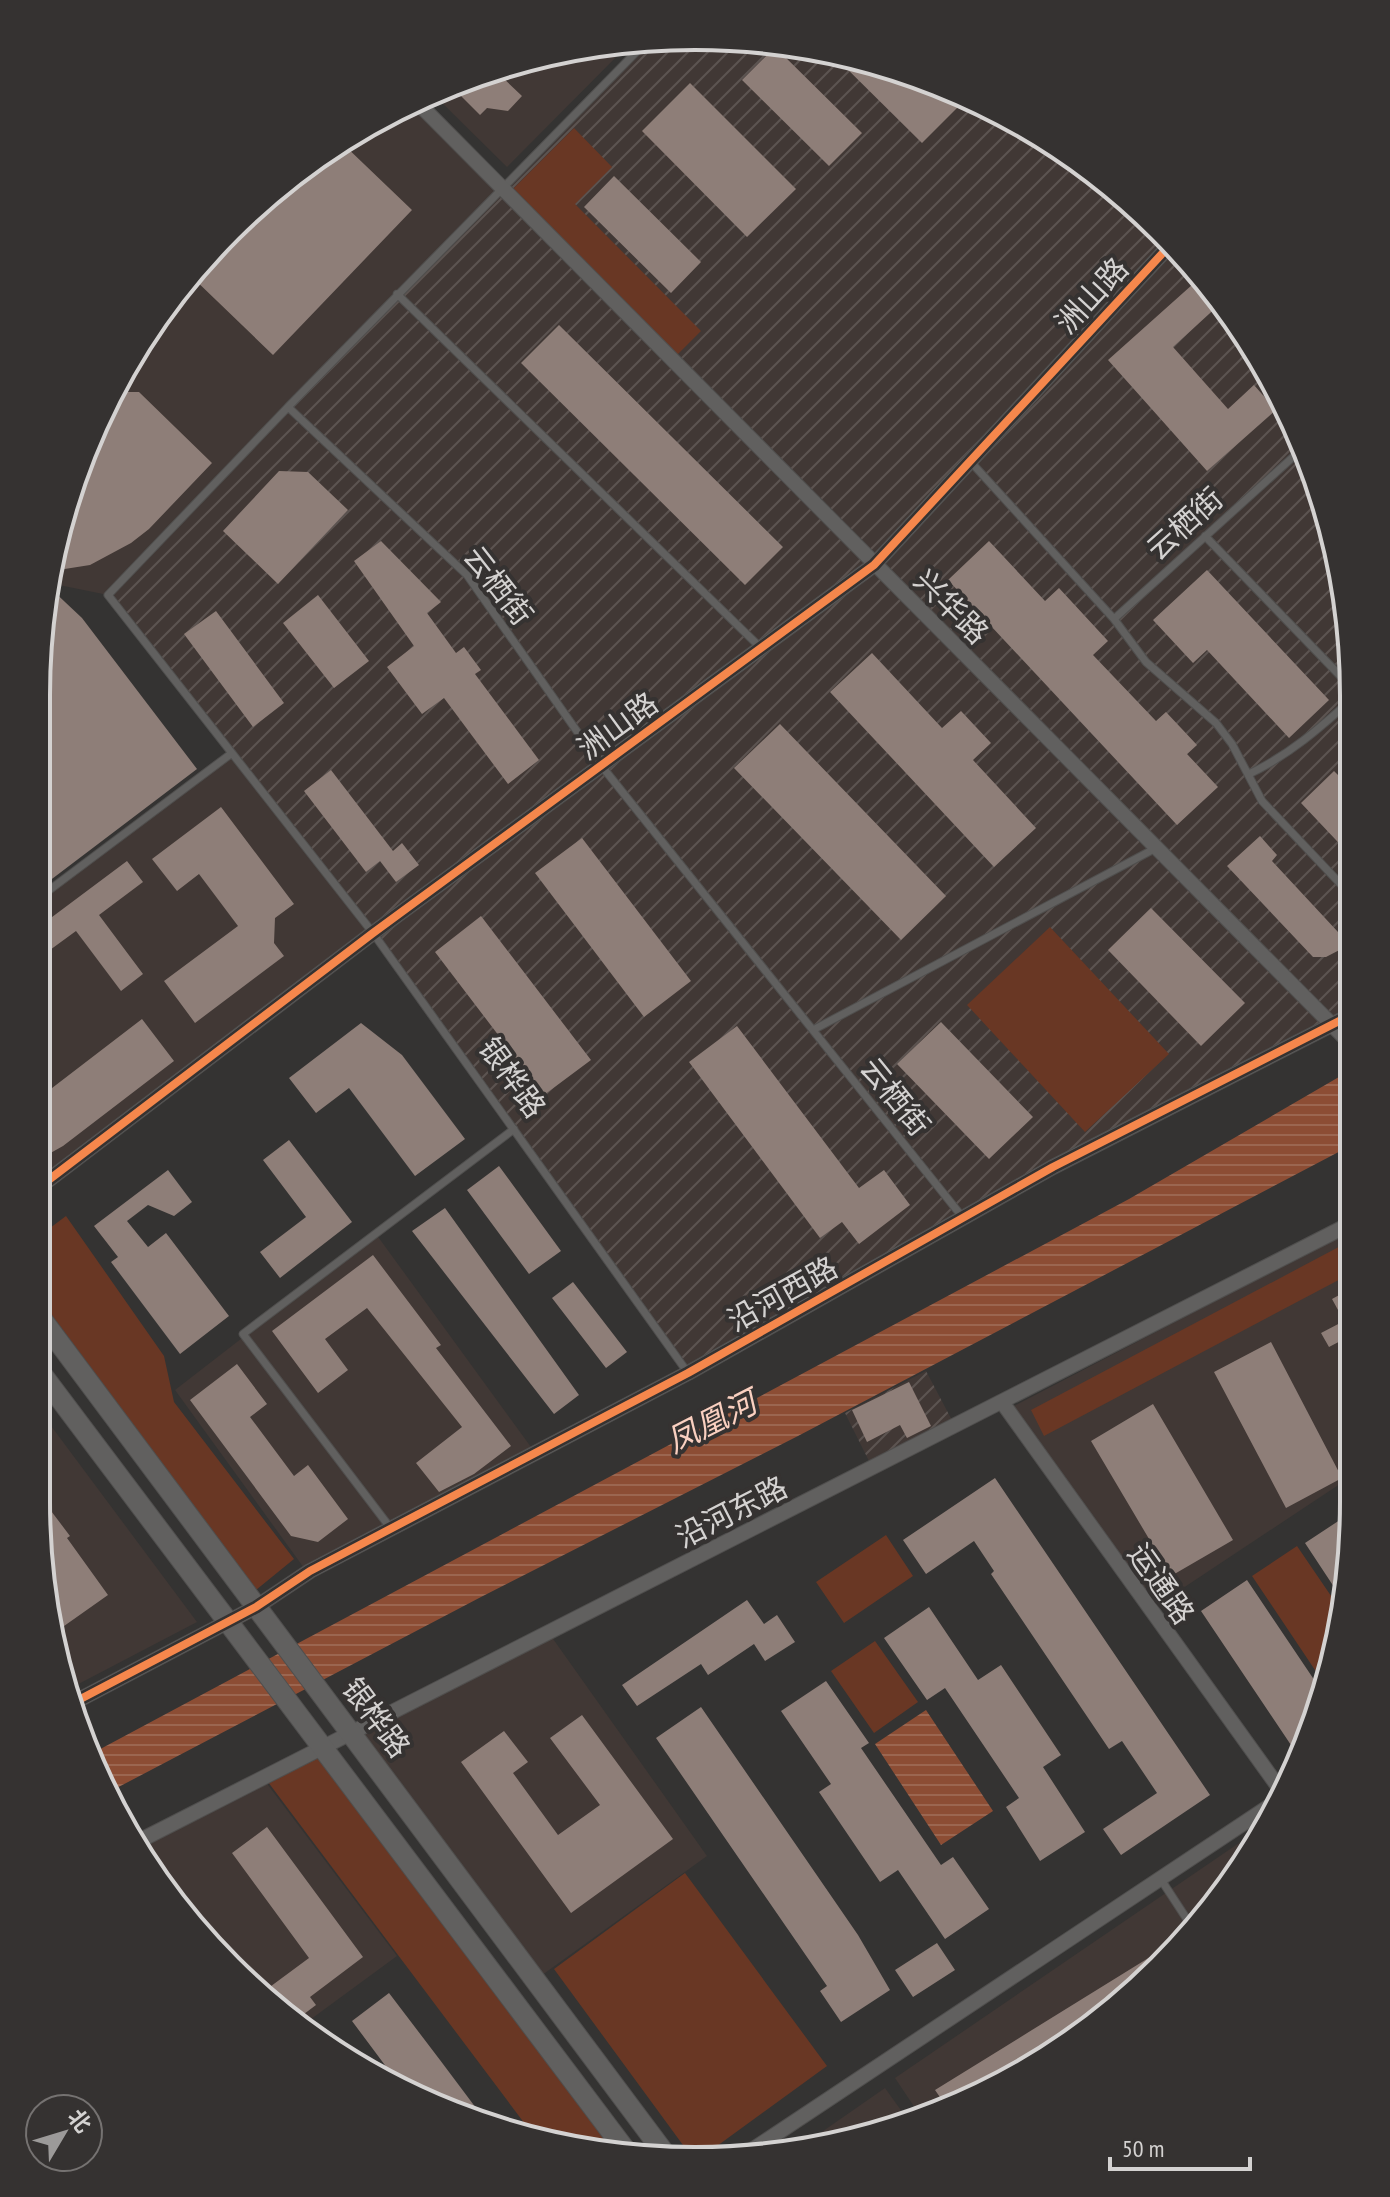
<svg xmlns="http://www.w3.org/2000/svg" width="1390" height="2197" viewBox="0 0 1390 2197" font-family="'PT Sans Narrow','Noto Sans SC',sans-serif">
  <defs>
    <pattern id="industrial-furrows" width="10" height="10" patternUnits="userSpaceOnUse" patternTransform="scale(2)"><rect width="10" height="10" fill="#413835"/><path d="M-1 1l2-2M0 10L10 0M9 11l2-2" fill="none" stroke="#5c5451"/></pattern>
    <pattern id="water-rules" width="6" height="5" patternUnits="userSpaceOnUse" patternTransform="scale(2)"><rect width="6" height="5" fill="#8c4d34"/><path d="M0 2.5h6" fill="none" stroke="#9b6650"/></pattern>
  </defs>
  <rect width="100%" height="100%" fill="#343332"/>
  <path fill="#413835" d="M632 41 507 167 433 94 484 71 609 42Z
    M416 101 500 188 108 595 49 583 86 442 172 293 261 199 366 124Z
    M232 753 373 933 38 1188 40 897Z
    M1350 1231 1349 1478 1156 1606 1014 1406Z
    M376 1234 539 1458 304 1568 175 1390Z
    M37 1407 197 1622 67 1690 36 1502Z
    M551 1636 707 1856 538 1978 356 1733Z
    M262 1777 397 1956 303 2025 308 2032 293 2025 147 1869 135 1844Z
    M1261 1828 1218 1904 1061 2050 919 2114 895 2078Z
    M885 2088 908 2120 866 2138 803 2145Z"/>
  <path fill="url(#industrial-furrows)" d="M739 37 866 59 987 104 1097 172 1191 261 1266 366 1319 484 1353 651 1351 1010 688 1373 374 933 108 595 650 40Z
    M926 1371 955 1426 872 1467 845 1413Z"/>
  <path fill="#693724" d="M574 128 612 167 575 204 701 331 677 355 512 190Z
    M1050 927 1169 1054 1085 1132 967 1005Z
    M66 1216 164 1356 174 1402 294 1559 256 1590 37 1295 38 1237Z
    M1350 1241V1274L1044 1436 1031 1410Z
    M886 1535 913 1576 844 1623 816 1582Z
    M1297 1546 1342 1612 1323 1682 1252 1576Z
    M875 1641 918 1702 874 1733 831 1671Z
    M319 1749 628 2155 534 2136 265 1778Z
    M685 1873 827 2066 706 2154 691 2156 554 1969Z"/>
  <path fill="url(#water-rules)" d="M1351 1070 1350 1146 798 1436 481 1597 109 1792 91 1754 1129 1199Z
    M926 1710 993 1811 941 1845 875 1744Z"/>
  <path fill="#8e7e78" d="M775 47 862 133 829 166 742 80Z
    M831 53 866 59 968 97 922 143Z
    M482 72 493 82 500 75 522 96 508 111 487 108 480 115 451 86Z
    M690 83 796 189 747 237 642 131Z
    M341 142 412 210 273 355 190 275 261 199Z
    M614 176 701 262 671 293 584 207Z
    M1202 276 1221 303 1173 347 1228 409 1254 385 1276 410 1207 471 1108 360Z
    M559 325 783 547 745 585 521 363Z
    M115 392H139L212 463 149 529 131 543 90 565 52 571 86 442Z
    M279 471 308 472 348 510 278 584 223 531Z
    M381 541 441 602 427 613 456 653 464 647 481 670 475 674 539 760 508 784 444 698 422 714 387 667 414 646 354 561Z
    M989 541 1045 601 1059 588 1108 641 1093 655 1156 721 1166 712 1197 745 1187 754 1218 787 1177 825 948 580Z
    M1207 570 1329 700 1289 738 1207 650 1193 663 1153 620Z
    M48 586 82 618 197 769 40 888 42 609Z
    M318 595 369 661 334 688 283 623Z
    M216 611 284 703 253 727 184 634Z
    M872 653 942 728 961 711 991 743 973 760 1036 828 994 867 830 692Z
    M780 724 946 896 901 940 734 768Z
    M331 770 393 851 402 843 419 865 396 882 380 861 366 872 304 791Z
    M1334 771 1352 789V857L1301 803Z
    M221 807 294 904 275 918 274 943 284 956 195 1023 164 981 238 926 199 874 177 891 152 859Z
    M1260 836 1277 855 1272 861 1338 932 1351 919V944L1326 957H1313L1227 866Z
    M582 838 691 981 644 1017 535 873Z
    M127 861 143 882 99 915 143 974 121 991 76 931 39 958 40 926Z
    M1151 908 1245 1003 1201 1046 1108 950Z
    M481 916 591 1060 544 1095 435 952Z
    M142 1019 174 1061 63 1146 38 1160 39 1098Z
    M941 1022 1033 1117 989 1159 897 1064Z
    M361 1023 402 1055 465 1139 415 1176 349 1088 316 1113 289 1078Z
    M737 1026 859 1188 884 1170 910 1205 859 1244 842 1222 820 1238 689 1062Z
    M289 1140 352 1222 280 1278 260 1252 306 1217 263 1160Z
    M499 1166 561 1251 529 1274 467 1190Z
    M168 1170 192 1202 174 1216 148 1205 127 1221 148 1247 166 1233 229 1316 180 1354 111 1262 118 1257 94 1226Z
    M445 1208 579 1395 554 1414 412 1231Z
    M373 1255 441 1345 436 1348 511 1446 474 1474 439 1492 416 1463 462 1427 367 1308 325 1339 348 1370 318 1393 272 1331Z
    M573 1282 627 1352 606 1368 552 1298Z
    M1350 1289V1336L1329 1347 1321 1333 1344 1321 1332 1299Z
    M1271 1342 1342 1478 1286 1508 1214 1372Z
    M237 1364 267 1404 250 1417 294 1476 308 1465 348 1519 318 1542 291 1536 190 1400Z
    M909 1382 931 1426 907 1438 900 1425 867 1442 852 1410Z
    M1153 1404 1233 1540 1171 1576 1091 1441Z
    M995 1478 1210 1795 1121 1855 1103 1829 1157 1793 1122 1741 1109 1749 991 1574 994 1571 974 1541 926 1574 903 1540Z
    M36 1491 70 1536 67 1538 108 1595 57 1631Z
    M1349 1514 1348 1577 1334 1587 1305 1543Z
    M1247 1580 1321 1690 1306 1748 1297 1754 1201 1611Z
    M747 1600 764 1624 777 1615 795 1642 765 1661 754 1644 708 1675 701 1664 637 1706 622 1685Z
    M929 1607 978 1680 1001 1665 1061 1755 1043 1767 1085 1832 1040 1861 1006 1807 1019 1798 945 1688 927 1700 884 1638Z
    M826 1681 869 1743 861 1748 941 1865 953 1857 989 1909 945 1939 898 1870 880 1882 819 1792 831 1784 781 1711Z
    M701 1707 858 1935 890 1990 841 2022 820 1991 827 1986 656 1738Z
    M582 1715 673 1839 571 1913 461 1762 504 1731 528 1762 513 1773 558 1835 600 1805 550 1738Z
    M267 1827 363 1957 310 1997 316 2005 292 2023 263 1992 309 1958 232 1853Z
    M937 1943 955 1970 913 1997 895 1970Z
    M1150 1957 1155 1962 1061 2050 944 2103 935 2090Z
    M389 1993 440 2060 491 2128 396 2080 352 2021Z"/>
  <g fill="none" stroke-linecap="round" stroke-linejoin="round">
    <defs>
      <path id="service" d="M648 40 288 407 467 575 600 764 964 1219
        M397 294 761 648
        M288 407 108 595 373 933 688 1373
        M970 461 1114 619 1303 448
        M1205 536 1352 688
        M1114 619 1146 662 1216 723 1232 744 1262 801 1351 895
        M1249 774C1289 755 1320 728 1352 699
        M40 897 232 753
        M813 1030 1156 848
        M392 1530 243 1334 514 1129
        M1160 1878 1192 1927"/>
      <path id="minor" d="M416 101 1351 1044
        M38 1188 373 933 874 565 1172 243
        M1002 1402 1282 1792
        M69 1705 256 1607 310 1571 688 1373 1053 1167 1351 1015
        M135 1843 1350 1224
        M752 2150 1277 1801"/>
      <path id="secondary" d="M37 1313 668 2158
        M37 1368 629 2155"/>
    </defs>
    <use href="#service" stroke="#504f4e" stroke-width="9"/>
    <use href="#minor" stroke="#504f4e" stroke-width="16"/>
    <use href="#secondary" stroke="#504f4e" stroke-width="22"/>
    <use href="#service" stroke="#61605f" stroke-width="7"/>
    <use href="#minor" stroke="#61605f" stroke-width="14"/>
    <use href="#secondary" stroke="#61605f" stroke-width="20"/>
    <defs>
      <path id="cycleway" d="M38 1188 373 933 874 565 1172 243
        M69 1705 256 1607 310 1571 688 1373 1053 1167 1351 1015"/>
    </defs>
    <use href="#cycleway" stroke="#353231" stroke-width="13"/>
    <use href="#cycleway" stroke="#f5874c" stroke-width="8"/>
  </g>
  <g text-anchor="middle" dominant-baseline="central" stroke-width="8" stroke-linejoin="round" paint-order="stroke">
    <g font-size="30" fill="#d4d2d1" stroke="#353231">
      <text transform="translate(1091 295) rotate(-47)">洲山路</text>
      <text transform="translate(1184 523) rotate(-42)">云栖街</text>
      <text transform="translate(499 585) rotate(52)">云栖街</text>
      <text transform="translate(952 606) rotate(45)">兴华路</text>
      <text transform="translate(617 725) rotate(-36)">洲山路</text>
      <text transform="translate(513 1077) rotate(54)">银桦路</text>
      <text transform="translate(896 1096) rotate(51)">云栖街</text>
      <text transform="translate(782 1293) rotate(-29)">沿河西路</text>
      <text transform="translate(731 1511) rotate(-27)">沿河东路</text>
      <text transform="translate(1162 1583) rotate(55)">运通路</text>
      <text transform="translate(377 1717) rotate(53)">银桦路</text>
    </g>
    <g font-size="32" font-style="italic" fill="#fad0c0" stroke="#353231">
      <text transform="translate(711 1421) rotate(-27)">凤凰河</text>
    </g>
  </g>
  <path d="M0 0H1390V2197H0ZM695 50H695A645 645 0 0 1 1340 695V1502A645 645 0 0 1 695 2147H695A645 645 0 0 1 50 1502V695A645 645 0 0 1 695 50Z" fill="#353231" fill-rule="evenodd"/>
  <path fill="none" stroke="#d4d2d1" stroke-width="4" d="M695 50H695A645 645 0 0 1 1340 695V1502A645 645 0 0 1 695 2147H695A645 645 0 0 1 50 1502V695A645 645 0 0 1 695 50Z"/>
  <g transform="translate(64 2133) rotate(52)"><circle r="38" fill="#353231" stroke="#757271" stroke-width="2"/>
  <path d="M0-6L14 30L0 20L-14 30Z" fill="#9c9a99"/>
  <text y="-12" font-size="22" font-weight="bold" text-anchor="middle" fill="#d4d2d1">北</text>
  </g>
  <path d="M1110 2157v12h140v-12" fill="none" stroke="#d4d2d1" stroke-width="4"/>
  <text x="1122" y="2157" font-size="24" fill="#d4d2d1" stroke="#353231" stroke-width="6" paint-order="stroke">50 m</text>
</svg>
